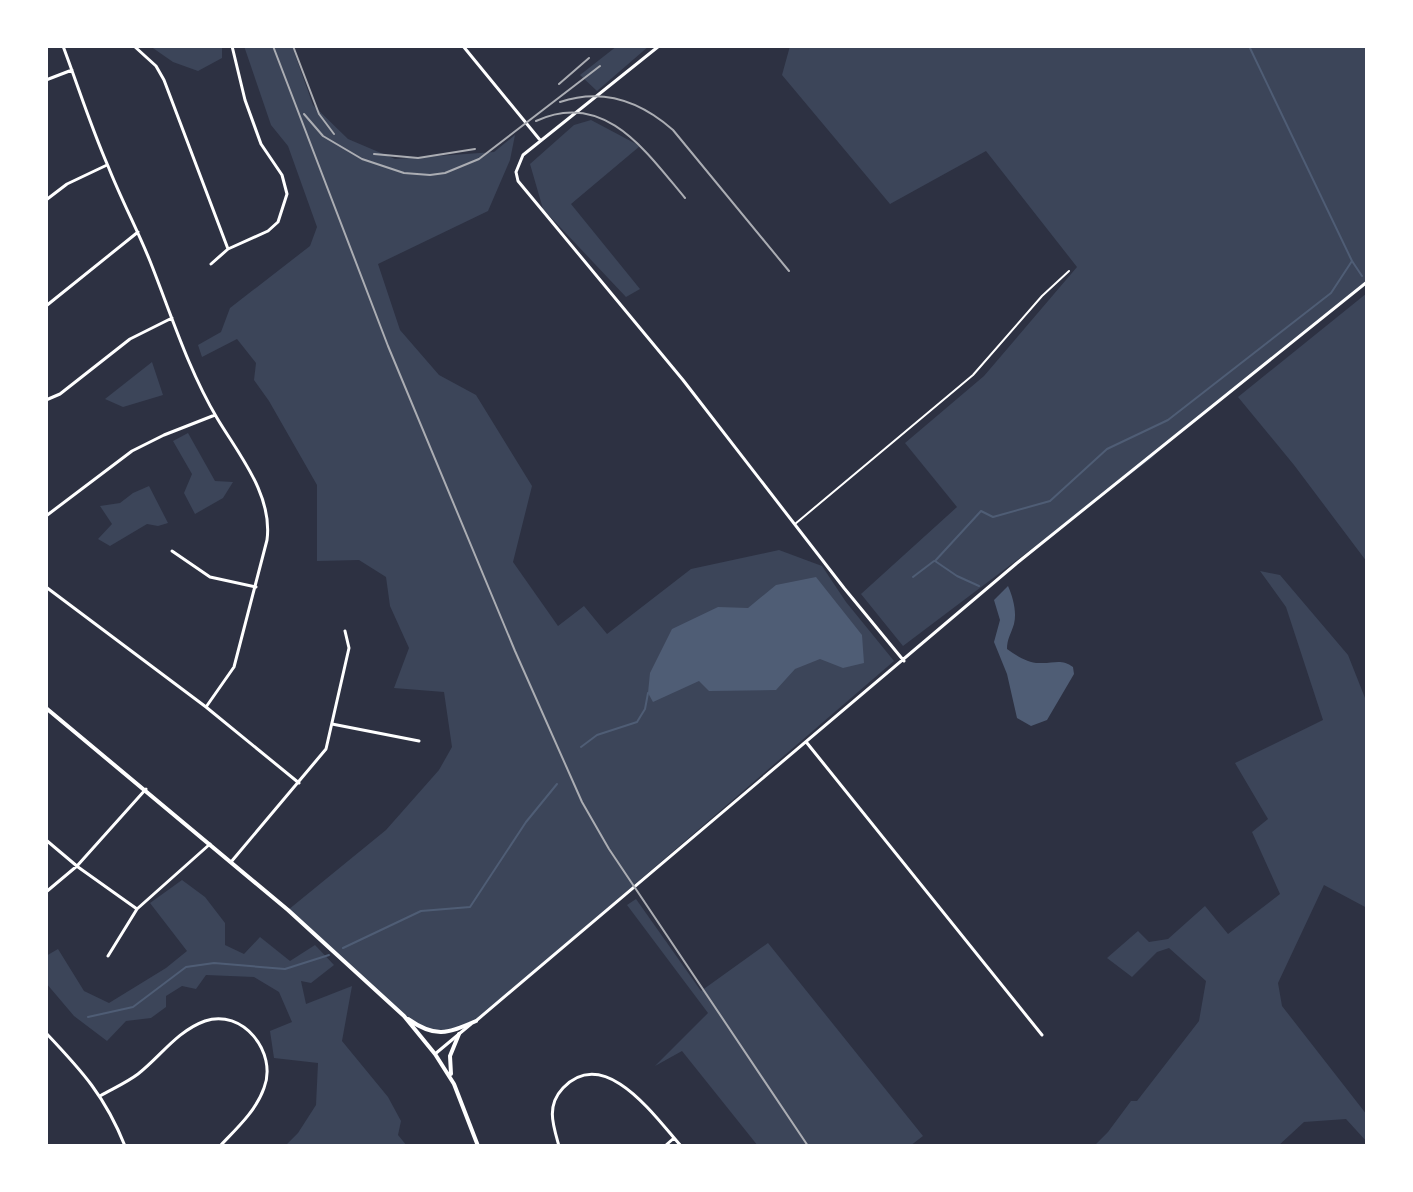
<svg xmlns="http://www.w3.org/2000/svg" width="1413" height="1192" viewBox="0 0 1413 1192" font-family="'Public Sans',sans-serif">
  <rect width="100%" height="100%" fill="#2d3142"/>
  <path fill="#3c4559" d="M150 46H222V58L198 71 173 62Z
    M244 46H292L313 105 348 139 395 159 494 152 515 135 510 160 488 211 378 264 400 330 439 375 476 395 532 486 513 562 558 626 584 606 607 634 691 569 779 550 822 566 846 602 894 661 476 1021C440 1032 437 1039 404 1016L288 910 386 830 439 770 452 747 444 692 394 688 409 648 390 606 386 577 359 560 317 561V485L269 401 254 380 256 363 237 339 202 357 198 345 221 332 230 308 310 246 317 227 288 146 271 125Z
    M617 46H649L597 91 580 75Z
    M790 46H1367V282L1161 448 1152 458 903 646 861 594 957 507 905 443 984 376 1077 267 986 151 890 204 782 75Z
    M591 120 640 146 571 204 640 289 626 297 543 209 530 164 574 125Z
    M1367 293V562L1294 465 1238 397Z
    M152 362 163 395 123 407 105 399Z
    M188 433 215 481 233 482 223 498 195 514 184 493 192 474 173 441Z
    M149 486 168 523 158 526 147 524 110 546 98 539 112 524 100 506 120 503 133 493Z
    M1260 571 1280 575 1348 655 1367 703V908L1324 885 1278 983 1282 1006 1367 1115V1142L1346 1119 1304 1122 1278 1146H1094L1108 1132 1131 1101H1137L1199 1021 1206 981 1169 948 1157 952 1132 977 1107 958 1138 931 1149 942 1168 939 1205 906 1228 934 1280 894 1252 832 1268 819 1235 763 1323 720 1286 607Z
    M182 880 205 897 225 923V945L244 954 260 937 290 961 315 945 334 965 311 983 301 981 306 1004 352 986 342 1041 388 1097 401 1121 398 1135 407 1146H285L298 1133 316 1105 318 1063 274 1058 270 1031 292 1022 279 992 254 977 206 975 196 989 182 986 166 996V1007L151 1018 126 1021 107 1041 74 1016 46 983V956L58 949 84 991 109 1003 166 968 187 951 150 903Z
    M636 899 701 991 768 943 923 1136 910 1146H758L682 1051 655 1066 708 1013 627 905Z"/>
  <path fill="#4f5d75" d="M816 577 862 635 864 663 843 668 820 659 795 669 776 690 709 691 699 681 653 702 648 693 650 673 672 629 718 607 748 608 776 585Z
    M1008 586C1013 597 1017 612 1014 624 1011 634 1007 639 1007 649 1017 656 1028 663 1039 663 1053 664 1061 658 1073 667L1074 674 1047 720 1031 726 1017 718 1007 674 994 642 1000 620 994 600Z"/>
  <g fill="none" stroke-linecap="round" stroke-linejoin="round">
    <path stroke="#4f5d75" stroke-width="2" d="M1249 46 1352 261 1362 276
      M913 577 934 561
      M979 586 957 576 935 561 981 511 993 517 1050 501 1107 449 1168 420 1331 293 1352 261
      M581 747 597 735 637 722 645 709 648 693
      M343 948 421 911 470 907 526 822 557 784
      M88 1017 133 1007 186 967 214 963 285 969 329 955"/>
    <path stroke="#fff" stroke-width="2" d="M795 524 973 375 1042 296 1069 271"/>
    <path stroke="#fff" stroke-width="3" d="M63 46C78 86 91 127 108 166 121 199 137 229 150 261 171 314 188 369 217 418 239 455 273 495 267 540L234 667 206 707
      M134 46 156 66 164 80 228 249
      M463 46 540 140
      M659 46 523 155 516 172 518 181 683 380 844 588 904 661
      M46 80 72 70
      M46 200 67 184 107 165
      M211 264 228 249 268 231 278 222 287 194 282 175 261 144 245 100 232 46
      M46 306 138 232
      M46 400 60 394 130 339 172 318
      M46 516 132 451 164 435 215 415
      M172 551 210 577 256 587
      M46 587 206 707 299 783
      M332 724 419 741
      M807 743 1042 1035
      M46 840 78 867 137 909
      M231 862 326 749 349 648 345 631
      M46 892 77 866 146 789
      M108 956 137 909 210 844
      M477 1020 1017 563 1367 282
      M46 1033C82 1071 105 1096 125 1146
      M435 1054 471 1024
      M100 1096C112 1089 126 1083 138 1074 160 1057 177 1031 205 1021 242 1008 278 1052 264 1088 256 1111 236 1129 220 1146
      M559 1146C553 1125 546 1106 563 1088 605 1044 655 1117 681 1146
      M665 1146 674 1138"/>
    <path stroke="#fff" stroke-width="4" d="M46 708 288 910 404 1016 435 1054 454 1084 478 1146
      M408 1019C435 1038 447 1034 476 1021
      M451 1074 450 1056 459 1034"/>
    <path stroke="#abadb3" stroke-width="2" d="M273 46 388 346 515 651 582 802 609 849 808 1146
      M293 46 319 114 334 134
      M559 84 589 58
      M560 102C602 88 640 101 673 130L789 271
      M304 114 323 136 362 159 404 173 430 175 445 173 479 159 600 66
      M536 121C605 89 647 153 685 198
      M374 154 418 158 475 149"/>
  </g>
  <rect width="1413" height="1192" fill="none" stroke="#ffffff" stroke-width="96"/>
</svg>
